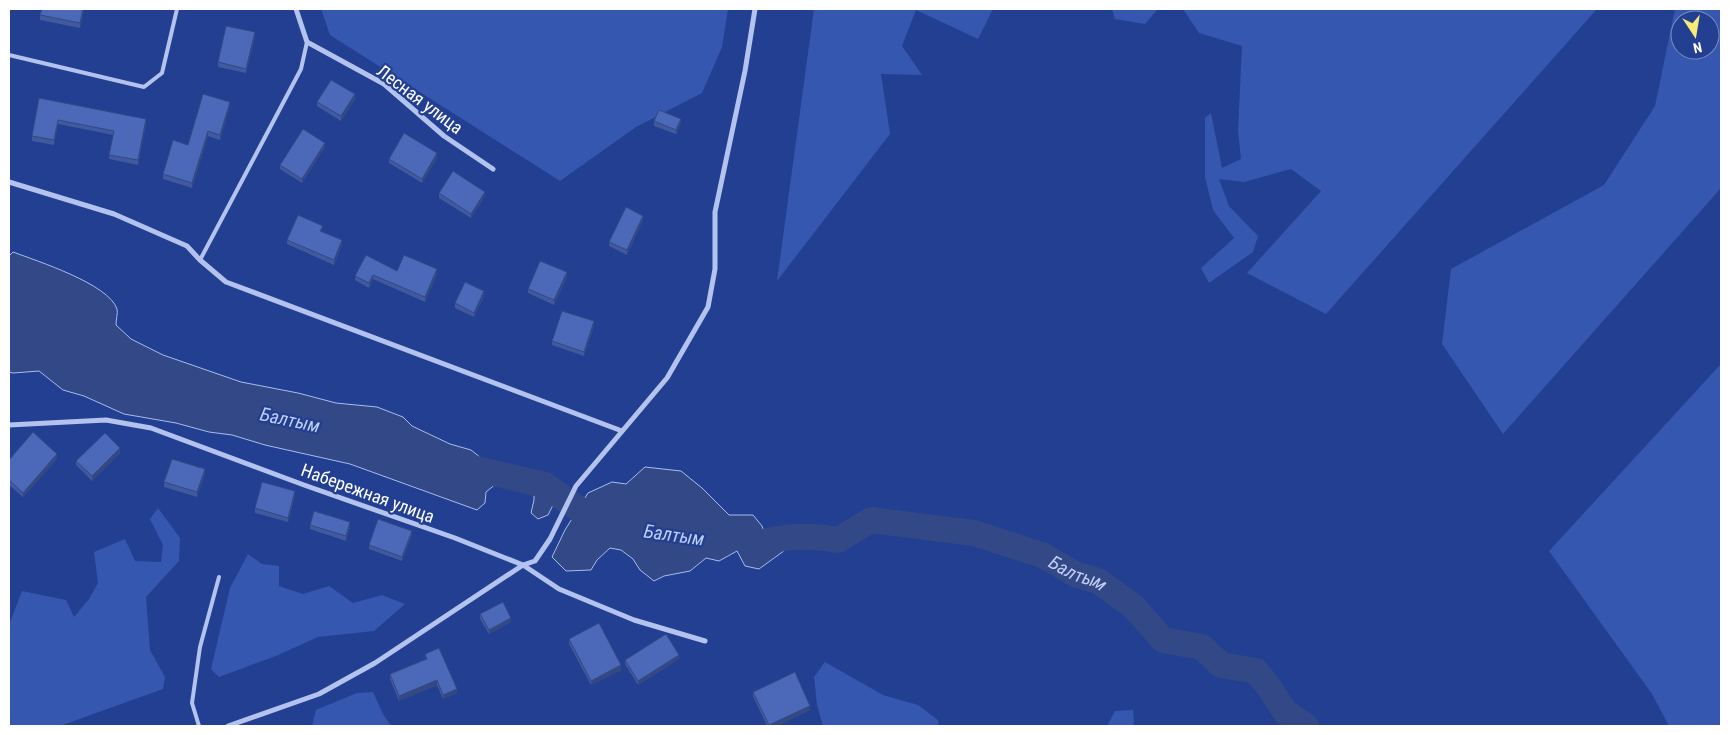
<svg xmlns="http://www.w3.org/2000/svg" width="1730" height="735" viewBox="0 0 1730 735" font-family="'Roboto Condensed',sans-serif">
  <rect width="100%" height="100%" fill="#223f92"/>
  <path fill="#3657af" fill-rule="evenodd" d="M321 9H728L722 47 702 93 636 127 560 181 330 35Z
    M814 9H993L978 39 916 10 902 46 922 75 881 74 890 134 777 281Z
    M1112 9H1158L1145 24 1115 19Z
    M1183 9H1597L1326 314 1247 273 1321 191 1291 169 1244 182 1219 179 1229 206 1258 236 1253 252 1209 283 1201 268 1234 238 1213 210 1205 177V118L1211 113 1222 168 1241 159 1238 131 1242 46 1199 33Z
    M1675 9H1721V188L1503 434 1442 344 1451 269 1604 185 1655 106ZM1680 20H1710V50H1680Z
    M1721 364V726H1669L1652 694 1549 551Z
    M158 508 180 538 179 561 146 597 150 650 165 677 163 689 60 726H9V625L22 591 66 600 74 617 89 599 98 583 94 552 125 539 135 561 161 562 163 545 150 519Z
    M248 554 262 564 279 566V586L303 594 329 586 353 603 382 595 405 604 374 631 318 637 276 656 219 677 211 669 230 588Z
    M825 662 883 695 918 705 938 720 939 726H823L817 705 814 677Z
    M373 692 383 714 391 726H312L316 710 357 693Z
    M1133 710 1134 726H1107L1115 711Z"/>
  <path fill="#334886" stroke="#a8bcee" d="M13 252C37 261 109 284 117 309 118 313 116 320 116 325L131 339 163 355 241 382 298 393 336 403 377 407 403 417 412 426 450 444 471 450 490 465 503 470 502 479 486 492 485 503 477 510 350 464 265 445 232 435 209 432 176 423 124 414 84 396 63 390 39 371 13 373 9 372V256Z
    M645 467 681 471 702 488 729 515H753L762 526 765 535 781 534 792 528 799 540 759 569 745 566 737 551 719 561 706 558 690 571 664 576 654 581 640 570 633 559 621 550 610 548 597 560 591 570 566 571 552 557 565 530 588 493 612 482 626 484Z
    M544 479 557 487V497L548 515 538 519 531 513 534 500V486Z"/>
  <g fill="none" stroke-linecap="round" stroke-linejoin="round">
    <g stroke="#334886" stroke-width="26">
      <path d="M468 467 545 485 588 516 611 523"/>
      <path id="s1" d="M763 542C788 536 813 535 838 540L871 520 974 533 1042 555 1075 574 1098 581 1134 607 1163 640 1202 647 1221 665 1256 671 1269 687 1285 712 1306 726"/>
    </g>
    <path stroke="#b4c3ed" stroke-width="4" d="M9 55 144 87 162 73 177 9
      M200 260 301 69 307 42
      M199 726 192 703 200 647 219 577"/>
    <path stroke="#b4c3ed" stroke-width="5" d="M296 9 307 42 384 84 444 136 493 169
      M9 182 114 214 187 246 200 260 226 282 622 431
      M9 425 106 420 151 428 304 485 455 538 523 565 559 589 634 620 705 641
      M228 726 319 694 375 663 523 565 535 561 550 539 576 486 667 378 708 307 715 269V212L745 71 755 9"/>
  </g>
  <path fill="#40599f" d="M84 9 80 28 40 20V15Z
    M255 37 246 73 218 67V62Z
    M39 98 146 124 138 165 109 159V155L113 135 58 124 54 145 32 141V136Z
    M355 99 341 121 317 106V102Z
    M230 106 220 140 208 136 192 188 163 179V174L188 145Z
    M654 121 681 123 676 134 654 126Z
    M325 147 302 183 280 169V165Z
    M437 158 422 183 389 163V159Z
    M439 193 485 196 471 218 439 198Z
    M643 220 627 255 609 246V242Z
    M322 231 342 245 334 265 287 244V240L323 231Z
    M397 271 437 274 425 302 373 279 369 288 355 280V276Z
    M567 277 554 305 528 293V289Z
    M484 296 474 317 455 308V303Z
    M594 326 584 356 552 345V341Z
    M120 453 92 481 76 465V461Z
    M57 459 23 497 9 485V460Z
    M205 474 197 497 164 487V482Z
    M295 496 288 522 255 513V508Z
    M310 525 350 527 346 541 310 529Z
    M412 535 402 561 369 549V545Z
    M480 614 511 622 489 634 480 619Z
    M569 639 621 670 591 685 569 644Z
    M425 654 457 693 443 699 437 685 399 701 390 679V674L426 659Z
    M679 659 638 685 625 664V660Z
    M753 692 810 710 777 726H767L753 696Z"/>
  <path fill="#344982" d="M83 9H84L80 28V23Z
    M255 32V37L246 73V69Z
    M355 94V99L341 121V116Z
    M230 102V106L220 140V135Z
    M146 119V124L138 165V160Z
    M681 119V123L676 134V130Z
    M58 120V124L54 145V140Z
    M208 131V136L192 188V183Z
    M325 143V147L302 183V179Z
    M437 153V158L422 183V179Z
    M485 192V196L471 218V214Z
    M643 216V220L627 255V250Z
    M342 240V245L334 265V260Z
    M437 269V274L425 302V297Z
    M567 272V277L554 305V300Z
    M373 275V279L369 288V283Z
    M484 291V296L474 317V313Z
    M594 321V326L584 356V352Z
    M120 448V453L92 481V476Z
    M57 454V459L23 497V493Z
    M205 469V474L197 497V492Z
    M295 491V496L288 522V518Z
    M350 522V527L346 541V536Z
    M412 531V535L402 561V557Z
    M511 618V622L489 634V630Z
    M679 655V659L638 685V681Z
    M621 665V670L591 685V681Z
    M437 680V685L399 701V696Z
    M457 689V693L443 699V695Z
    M810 706V710L777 726H769V725Z"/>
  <path fill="#4b68b9" stroke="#344982" d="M42 9H83L80 23 40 15Z
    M226 26 255 32 246 69 218 62Z
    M331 80 355 94 341 116 317 102Z
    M203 94 230 102 220 135 208 131 192 183 163 174 173 140 188 145Z
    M39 98 146 119 138 160 109 155 114 131 58 120 54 140 32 136Z
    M659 110 681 119 676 130 654 121Z
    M303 129 325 143 302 179 280 165Z
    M404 133 437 153 422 179 389 159Z
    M453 171 485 192 471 214 439 193Z
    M626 207 643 216 627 250 609 242Z
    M298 215 323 226 320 231 342 240 334 260 287 240Z
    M366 255 397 271 404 255 437 269 425 297 373 275 369 283 355 276Z
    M540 261 567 272 554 300 528 289Z
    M465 282 484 291 474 313 455 303Z
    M562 311 594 321 584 352 552 341Z
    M33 432 57 454 23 493 9 480V460Z
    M105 433 120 448 92 476 76 461Z
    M172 459 205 469 197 492 164 482Z
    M262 482 295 491 288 518 255 508Z
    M314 511 350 522 346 536 310 525Z
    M378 519 412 531 402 557 369 545Z
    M503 602 511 618 489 630 480 614Z
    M599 623 621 665 591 681 569 639Z
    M666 634 679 655 638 681 625 660Z
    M439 648 457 689 443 695 437 680 399 696 390 674 427 659 425 654Z
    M795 672 810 706 769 725 753 692Z"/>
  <g text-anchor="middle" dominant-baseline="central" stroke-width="4.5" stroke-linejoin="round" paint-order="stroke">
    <g font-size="18" fill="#fff" stroke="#223f92">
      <text transform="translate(420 99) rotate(37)">Лесная улица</text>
      <text transform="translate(368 493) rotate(20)">Набережная улица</text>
    </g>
    <g font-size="19" font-style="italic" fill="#c0cef4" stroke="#223f92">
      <text transform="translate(290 420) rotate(12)">Балтым</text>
      <text transform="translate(674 535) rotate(8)">Балтым</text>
      <text stroke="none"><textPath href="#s1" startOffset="330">Балтым</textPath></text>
    </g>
  </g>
  <rect width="1730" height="735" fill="none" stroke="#ffffff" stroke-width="20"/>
  <g transform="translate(1695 35) rotate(168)"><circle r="24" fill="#223f92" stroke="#7a8cbe"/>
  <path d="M0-4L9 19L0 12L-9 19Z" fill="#f9ea76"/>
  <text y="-8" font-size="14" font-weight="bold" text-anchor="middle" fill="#ffffff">N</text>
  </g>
</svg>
